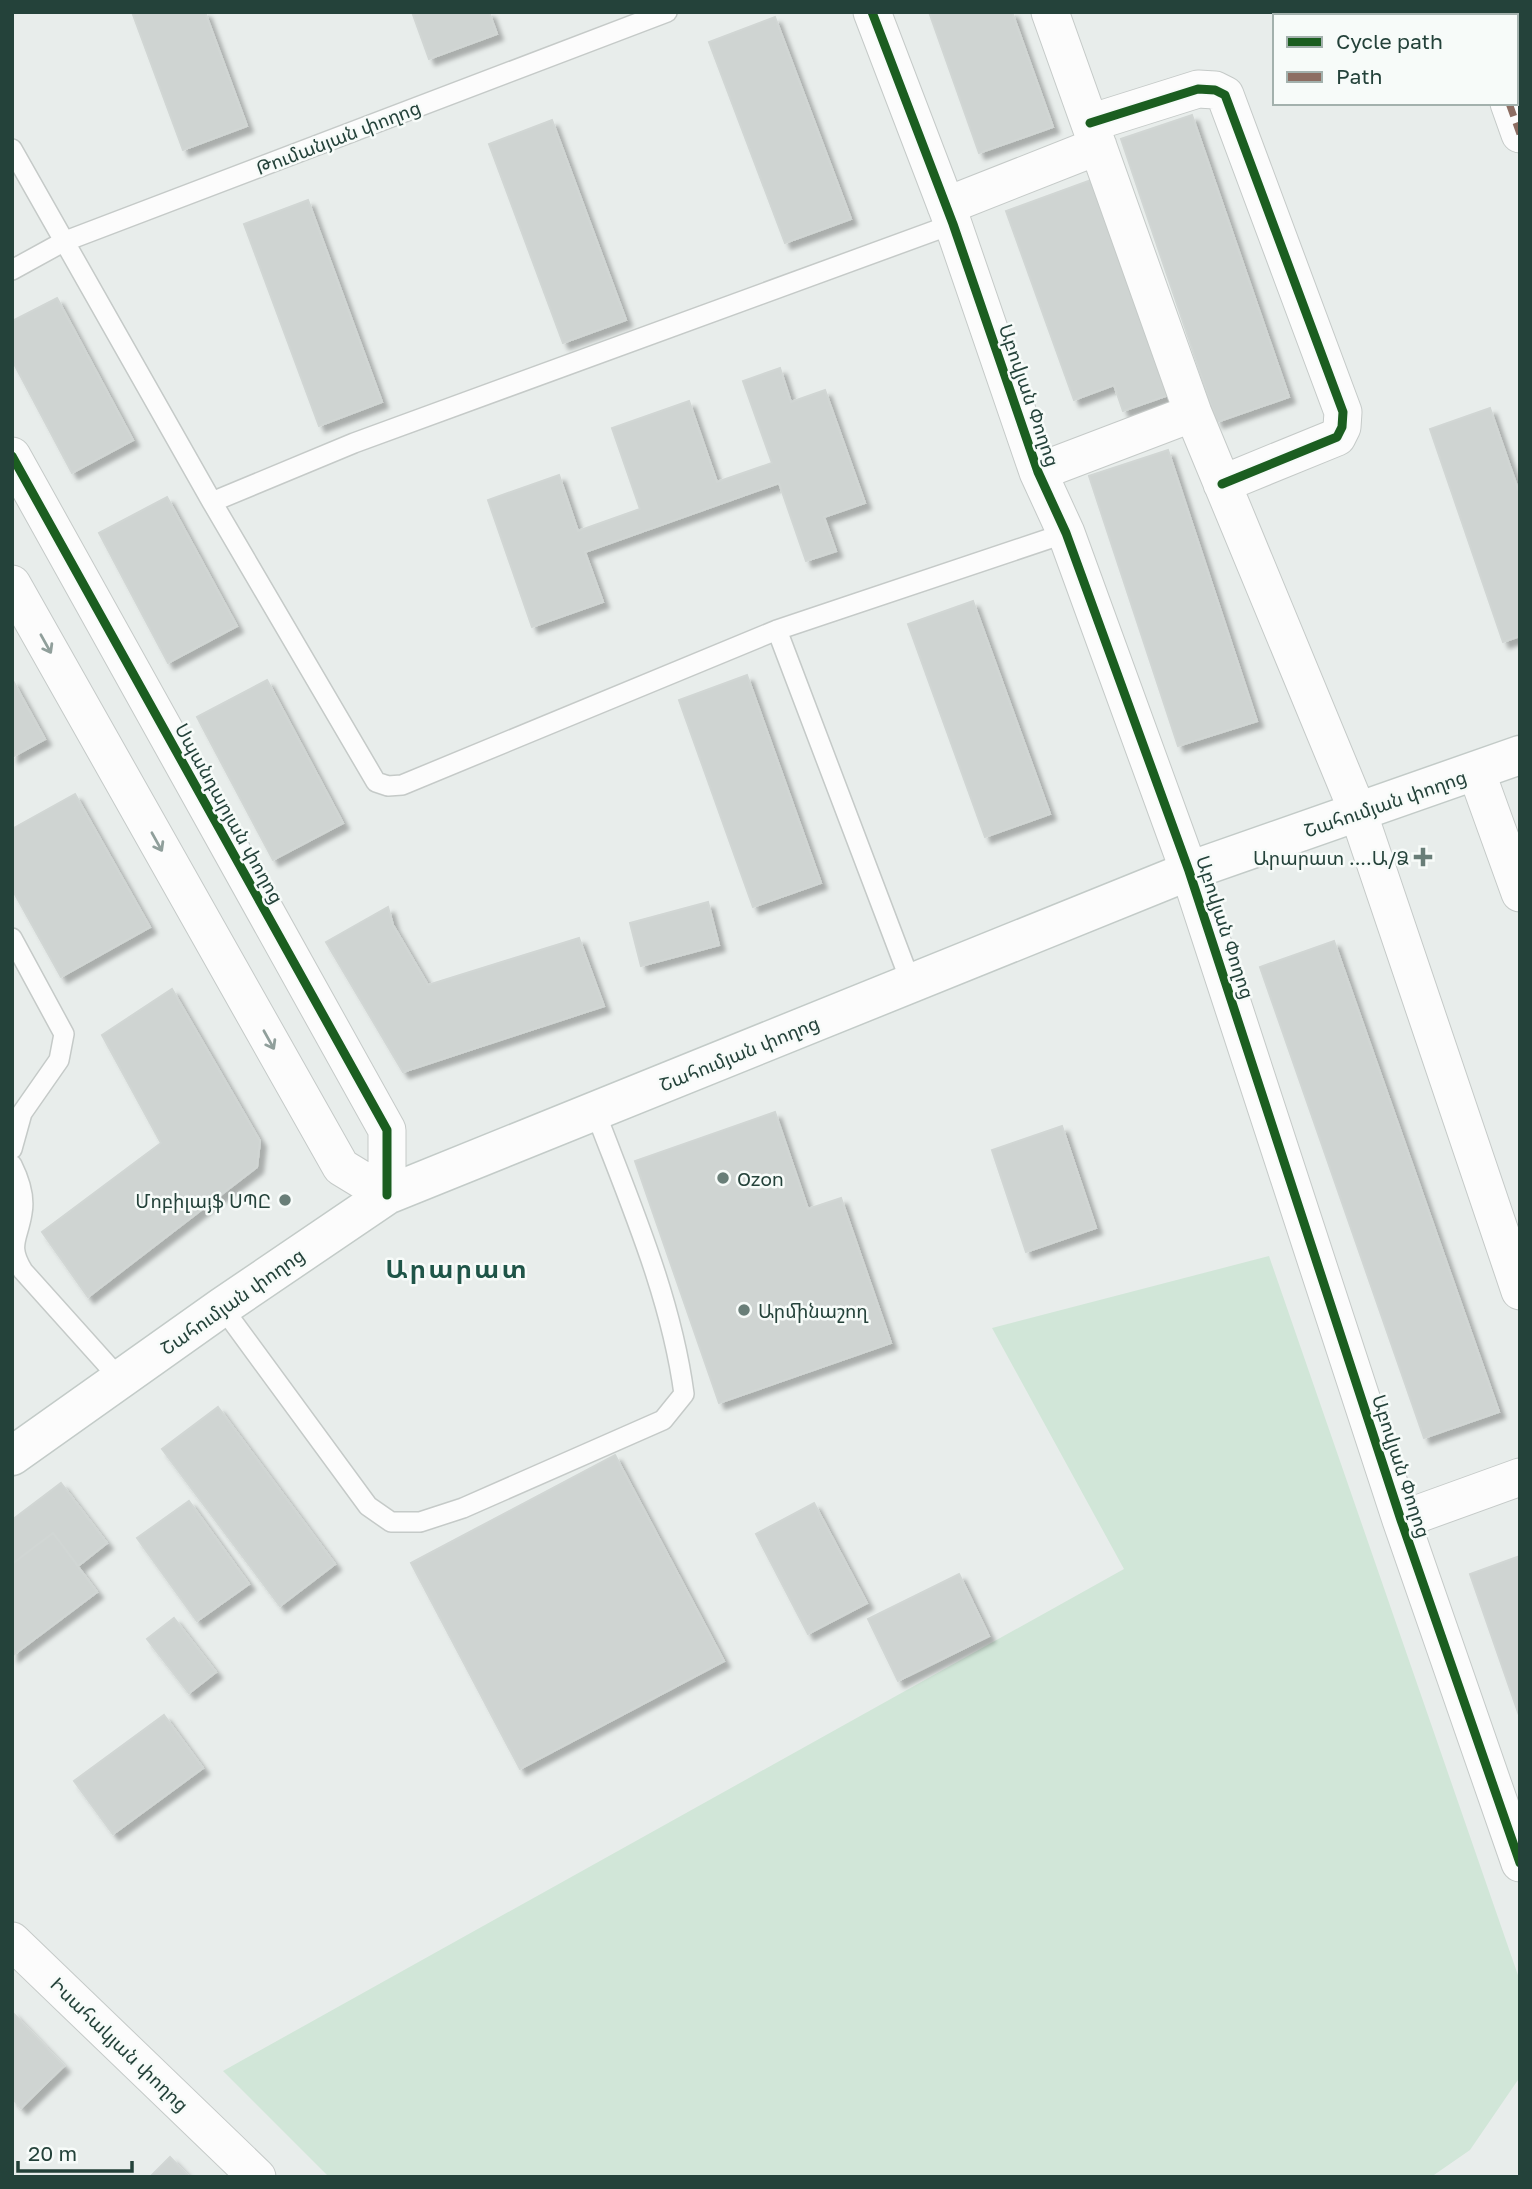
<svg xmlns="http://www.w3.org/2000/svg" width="1532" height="2189" viewBox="0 0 1532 2189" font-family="'Golos Text','Noto Sans Armenian',sans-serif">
  <defs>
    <filter id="shadow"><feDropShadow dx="6" dy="6" stdDeviation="2" flood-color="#0004"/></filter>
  </defs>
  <rect width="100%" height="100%" fill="#e8edeb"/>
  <path fill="#d1e6d8" d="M1269 1256 1520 1981V2077L1470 2150 1431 2177H329L223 2071 1124 1569 992 1328Z"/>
  <path fill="#cfd4d2" stroke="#d1d6d4" stroke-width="2" filter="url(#shadow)" d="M132 12H205L247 126 183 150Z
    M412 12H489L497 34 429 59Z
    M929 12H1012L1053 127 979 153Z
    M1497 12H1520V28L1516 29V16H1498Z
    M775 17 851 219 785 243 709 42Z
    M1192 115 1289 397 1217 422 1121 139Z
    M552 120 626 320 563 343 489 144Z
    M1091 180 1169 395 1123 411 1114 385 1074 400 1006 211Z
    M308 200 382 402 319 426 244 224Z
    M57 298 133 440 72 473 12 360V321Z
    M780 368 791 402 825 390 865 503 824 517 836 551 806 561 779 483 585 552 603 602 532 627 488 500 559 475 578 531 640 509 612 428 689 401 717 482 772 463 743 381Z
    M1490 408 1520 495V636L1503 642 1430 429Z
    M1168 450 1257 721 1178 746 1089 476Z
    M167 497 237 626 168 663 99 533Z
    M973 601 1050 814 985 837 908 624Z
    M747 675 821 883 753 907 679 700Z
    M12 679 45 739 12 757Z
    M267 680 343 823 273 860 197 717Z
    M75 794 150 927 61 977 12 889V829Z
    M708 902 719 945 641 966 630 923Z
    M388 907 393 925 428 985 579 938 604 1006 403 1072 326 942Z
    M1334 941 1499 1412 1424 1438 1260 967Z
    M172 989 260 1141 257 1167 88 1297 42 1232 161 1143 102 1035Z
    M775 1112 808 1209 841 1198 891 1343 719 1403 635 1161Z
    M1062 1126 1096 1228 1026 1252 992 1150Z
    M218 1407 335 1564 280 1606 162 1449Z
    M615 1455 724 1661 520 1769 411 1563Z
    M61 1483 107 1543 78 1566 53 1533 12 1564V1520Z
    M189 1501 249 1584 197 1621 137 1538Z
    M814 1503 867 1603 808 1634 756 1534Z
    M53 1533 97 1592 12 1656V1564Z
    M1520 1556V1718L1470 1574Z
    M959 1574 989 1636 898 1681 868 1619Z
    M174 1618 216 1672 189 1693 147 1639Z
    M164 1715 203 1768 113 1834 74 1781Z
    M12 2012 64 2066 21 2108 12 2098Z
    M170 2157 189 2177H150Z"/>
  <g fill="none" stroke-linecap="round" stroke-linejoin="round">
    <defs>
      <path id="lane" d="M12 149 212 502 376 782 388 786 402 785 777 630 1066 533
        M12 270 63 242 667 12
        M212 502 354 443 953 224
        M777 630 911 983
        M12 938 64 1034 59 1060 22 1113 12 1149
        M12 1165C19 1179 25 1198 22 1213 18 1239 7 1245 23 1271L120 1379
        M222 1307 368 1506 391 1522H420L463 1508 663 1420 684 1394C671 1296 630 1203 595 1111"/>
      <path id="street" d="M872 12 953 224 1038 472 1066 533 1189 871 1401 1520 1520 1863
        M1050 12 1193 413 1358 812 1520 1291
        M1478 12 1480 16
        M1509 103 1520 134
        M1090 123 1198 89 1215 90 1225 95 1343 412 1342 427 1337 437 1222 484
        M946 206 1098 146
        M12 456 387 1130V1195
        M1038 472 1193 413
        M12 584 341 1167 387 1195
        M1476 771 1520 893
        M1401 1520 1520 1477
        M12 1941 257 2177"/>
      <path id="secondary" d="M12 1456 222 1307 387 1195 1189 871 1520 755"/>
    </defs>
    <use href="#lane" stroke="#c5cac8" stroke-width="22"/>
    <use href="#street" stroke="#c5cac8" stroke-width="39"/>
    <use href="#secondary" stroke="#c3cbc8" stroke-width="41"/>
    <use href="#lane" stroke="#fcfcfc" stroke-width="19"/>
    <use href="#street" stroke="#fcfcfc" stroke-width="37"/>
    <use href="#secondary" stroke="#fcfcfc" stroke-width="38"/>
    <path stroke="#8d6e63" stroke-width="7" stroke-dasharray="14 7" stroke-linecap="butt" d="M1478 12 1480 16
      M1509 103 1520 134"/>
    <defs>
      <path id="cycleway" d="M872 12 953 224 1038 472 1066 533 1189 871 1401 1520 1520 1863
        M1090 123 1198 89 1215 90 1225 95 1343 412 1342 427 1337 437 1222 484
        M12 456 387 1130V1195"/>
    </defs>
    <use href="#cycleway" stroke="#f7fbf9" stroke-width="13"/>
    <use href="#cycleway" stroke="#1b5e20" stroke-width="9"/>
  </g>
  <defs><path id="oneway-shaft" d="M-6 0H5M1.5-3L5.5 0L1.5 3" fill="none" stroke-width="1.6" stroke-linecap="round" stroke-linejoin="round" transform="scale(1.75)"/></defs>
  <g stroke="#909f9b">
    <use href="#oneway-shaft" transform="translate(46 644) rotate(61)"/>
    <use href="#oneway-shaft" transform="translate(157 842) rotate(61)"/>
    <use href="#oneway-shaft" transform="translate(269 1040) rotate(61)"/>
  </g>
  <g fill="#697e78" stroke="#f7fbf9" stroke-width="2.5">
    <path d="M1419.5 846.5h7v7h7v7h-7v7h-7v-7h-7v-7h7z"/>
    <circle cx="723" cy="1178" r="7"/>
    <circle cx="285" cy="1200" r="7"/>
    <circle cx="744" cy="1310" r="7"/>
  </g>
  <g text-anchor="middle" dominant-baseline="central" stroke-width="5" stroke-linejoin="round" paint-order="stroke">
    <g font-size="19" fill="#24423a" stroke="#f7fbf9">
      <text transform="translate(338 137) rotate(-21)">Թումանյան փողոց</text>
      <text transform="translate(1030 395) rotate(71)">Աբովյան Փողոց</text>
      <text transform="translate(1385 803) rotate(-19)">Շահումյան փողոց</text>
      <text transform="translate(230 813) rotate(61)">Սպանդարյան փողոց</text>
      <text transform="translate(1226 927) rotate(72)">Աբովյան Փողոց</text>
      <text transform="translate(739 1053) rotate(-22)">Շահումյան փողոց</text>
      <text transform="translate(232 1301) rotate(-35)">Շահումյան փողոց</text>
      <text transform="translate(1402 1466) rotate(72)">Աբովյան Փողոց</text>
      <text transform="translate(120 2044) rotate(44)">Իսահակյան փողոց</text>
    </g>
    <g font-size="19" fill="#24423a" stroke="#f7fbf9" text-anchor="end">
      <text x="1409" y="857">Արարատ ....Ա/Ձ</text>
      <text x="737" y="1178" text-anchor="start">Ozon</text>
      <text x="271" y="1200">Մոբիլայֆ ՍՊԸ</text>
      <text x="758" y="1310" text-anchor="start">Արմինաշող</text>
    </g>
    <g font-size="26" font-weight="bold" letter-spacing="2" fill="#1f5548" stroke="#f7fbf9">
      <text x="457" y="1268">Արարատ</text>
    </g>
  </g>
  <rect width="1532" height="2189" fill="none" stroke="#24423a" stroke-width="28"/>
  <rect x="1273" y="14" width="245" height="91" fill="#f7fbf9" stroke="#a3b1ad" stroke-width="2"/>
  <rect x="1287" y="37" width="35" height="10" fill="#1b5e20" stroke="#a3b1ad" stroke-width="2"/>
  <text x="1336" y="49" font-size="21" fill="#24423a">Cycle path</text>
  <rect x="1287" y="72" width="35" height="10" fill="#8d6e63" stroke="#a3b1ad" stroke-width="2"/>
  <text x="1336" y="84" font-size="21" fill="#24423a">Path</text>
  <path d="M18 2161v10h114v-10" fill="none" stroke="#24423a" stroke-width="3.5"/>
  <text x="28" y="2161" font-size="21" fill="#24423a" stroke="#f7fbf9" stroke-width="5" paint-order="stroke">20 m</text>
</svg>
